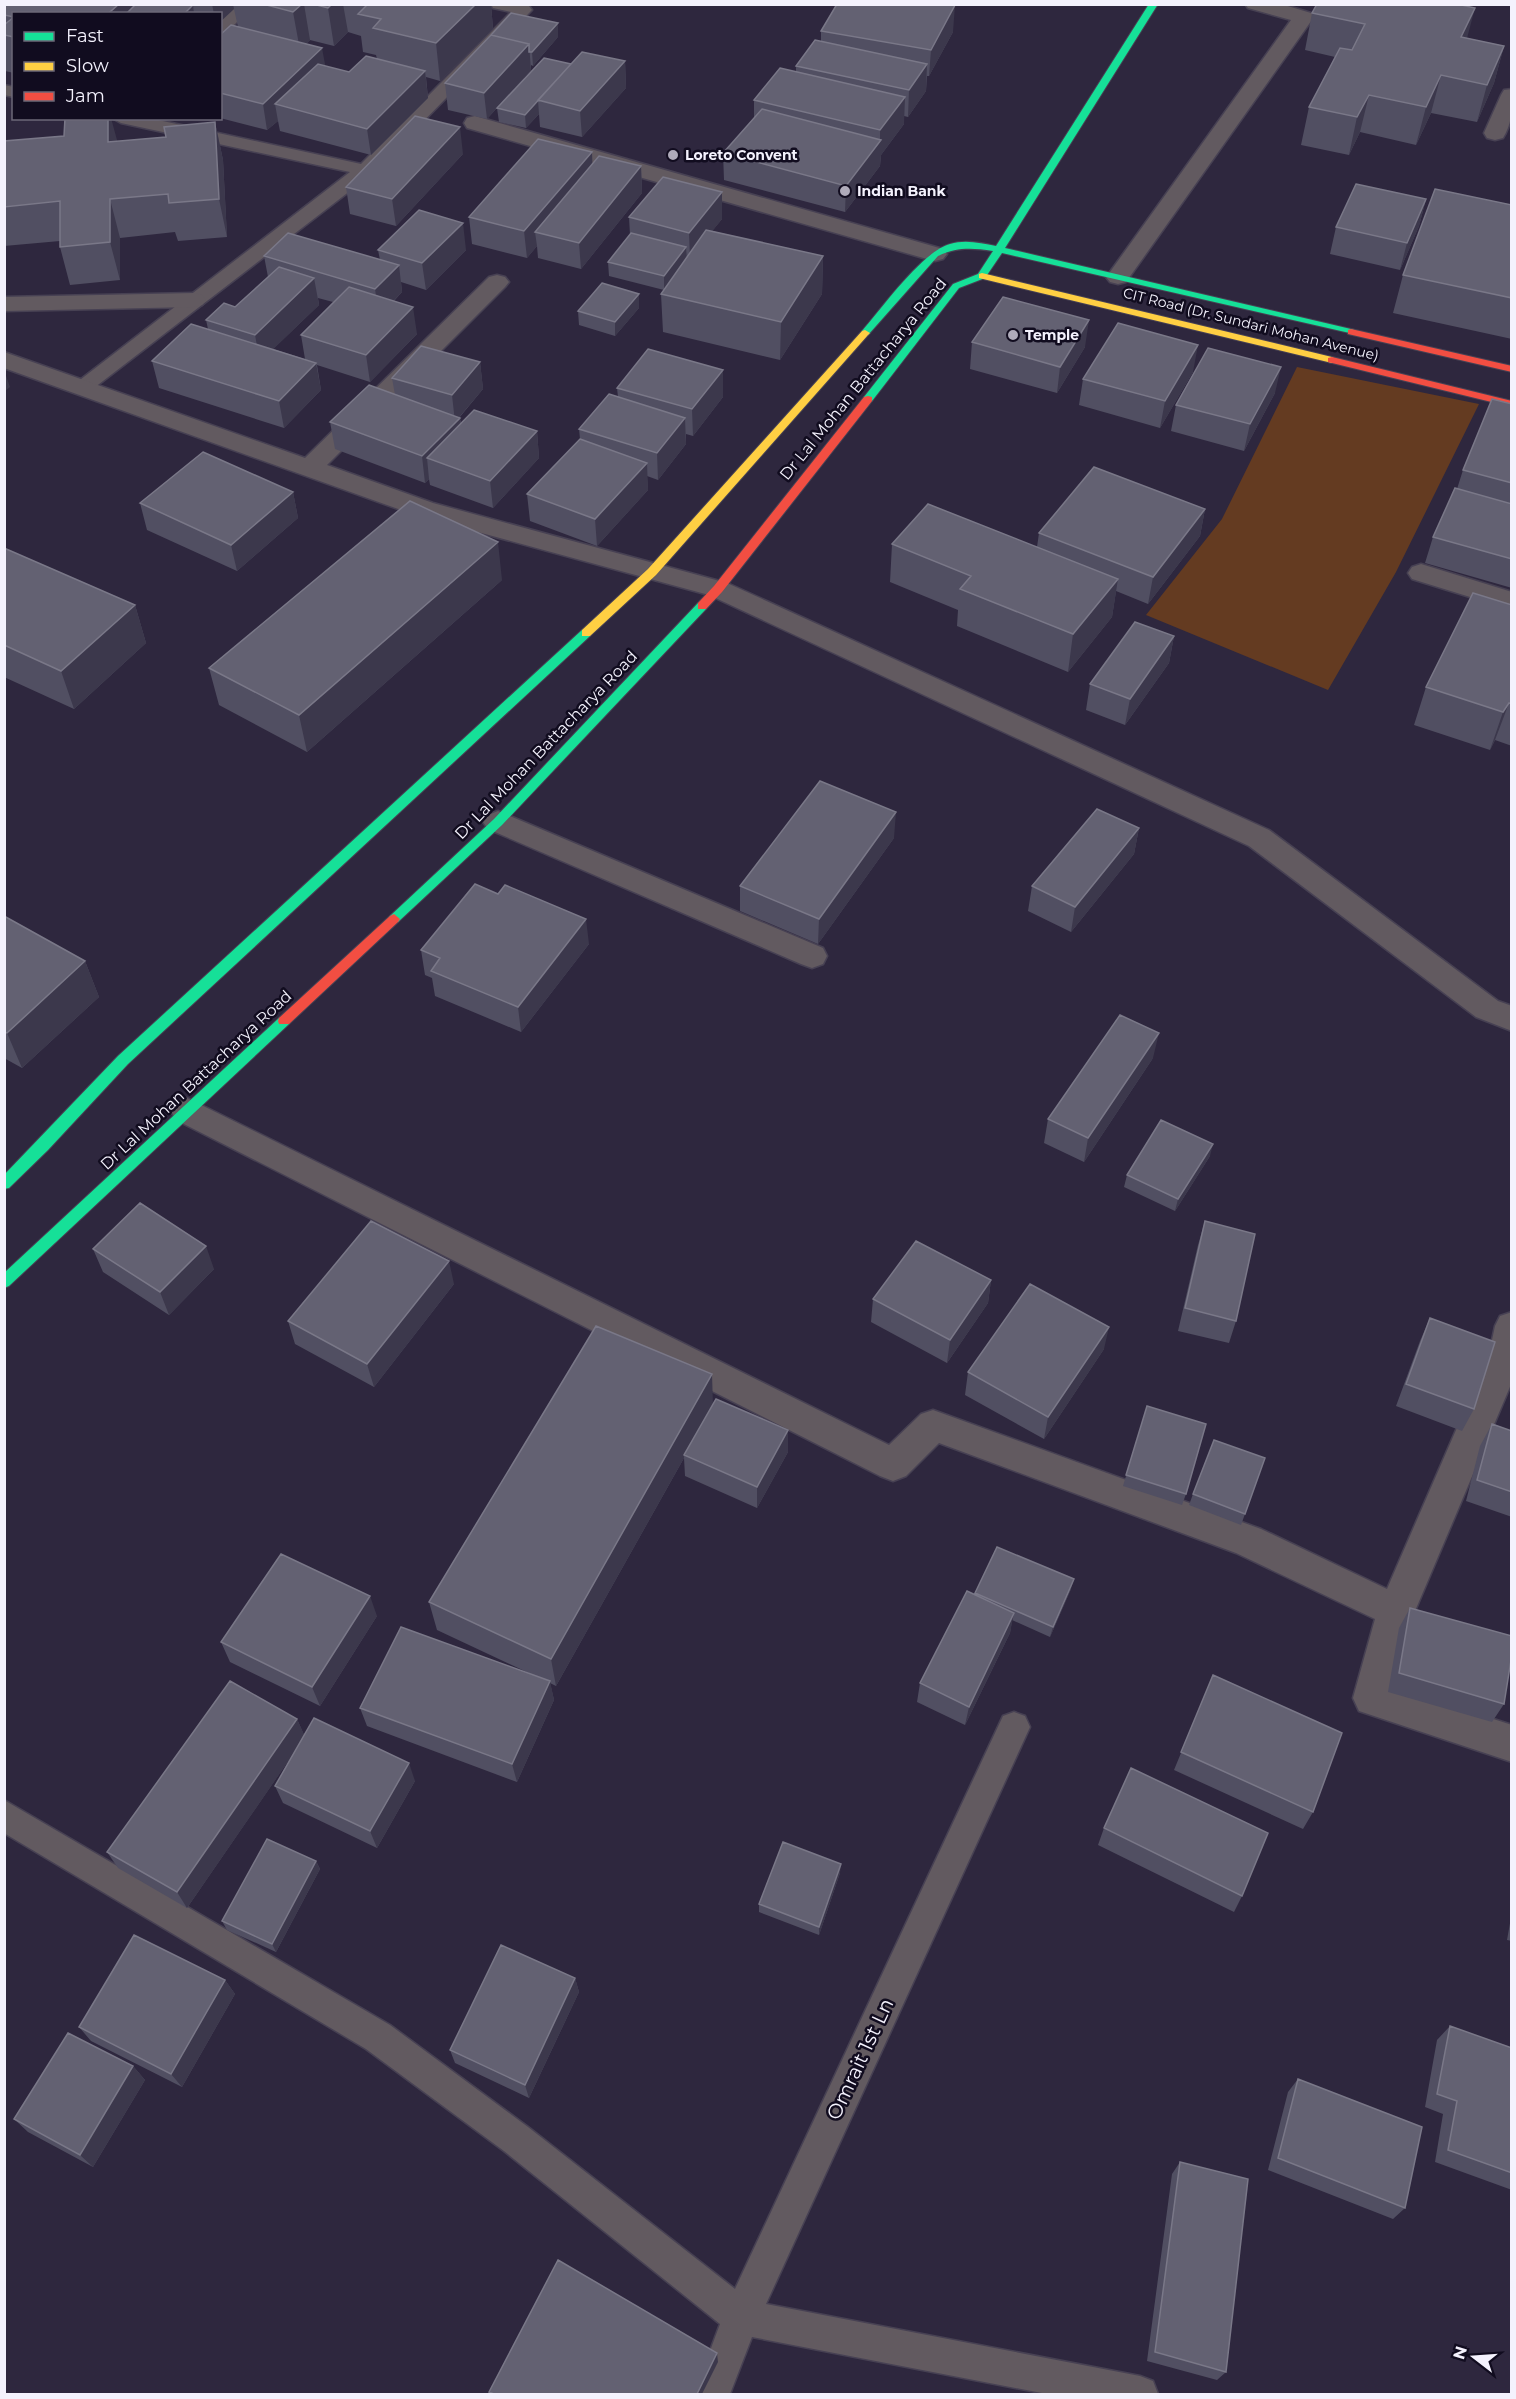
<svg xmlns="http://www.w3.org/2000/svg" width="1516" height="2399" viewBox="0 0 1516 2399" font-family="Montserrat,sans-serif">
  <rect width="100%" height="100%" fill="#2e273e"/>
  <path fill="#643b21" d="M1297 367 1479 404 1396 572 1328 690 1146 615 1222 519Z"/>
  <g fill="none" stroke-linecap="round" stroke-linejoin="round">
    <defs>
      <path id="lane" d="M237 4H255L226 33 220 34V19Z
        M491 4 529 6 532 10 372 174 90 391 83 393 76 391 73 387 76 383 350 172 121 123 112 118H149L361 164 511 12 493 8Z
        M4 85 14 87V97L4 95Z
        M1014 1712 1025 1716 1030 1727 766 2304 1140 2376 1153 2381 1158 2394H1047L752 2337 730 2394H694L720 2324 504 2151 366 2049 4 1833V1800L390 2025 528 2127 735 2289 1003 1716Z"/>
      <path id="street" d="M1245 4H1281L1311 13 1314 17 1126 282 1118 284 1110 282 1106 277 1110 272 1291 20 1248 8Z
        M1512 89C1512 107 1513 122 1503 138L1495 140 1487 138 1484 133 1501 95 1504 90Z
        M475 116 943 249 947 254 943 259 935 261 927 259 467 128 464 123 467 118Z
        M497 275 505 277 509 282 505 287 327 465 433 503 727 583 1269 830 1498 1001 1512 1006V1031L1476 1017 1249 846 709 595 415 515 4 368V352L305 458 489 277Z
        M194 293 202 295 206 300 202 305 194 307 4 311V297Z
        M1421 564 1512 592V610L1412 579 1408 573 1412 567Z
        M498 811 823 948 827 956 823 964 812 968 801 964 488 829 483 822 488 815Z
        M187 1098 889 1445 921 1414 933 1410 1261 1529 1387 1589 1489 1354 1495 1326 1500 1316 1512 1312V1382L1415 1611 1394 1687 1512 1725V1762L1359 1711 1353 1698 1375 1619 1236 1553 939 1443 906 1476 893 1481 880 1476 176 1120 171 1111 176 1102Z"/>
      <path id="fast" d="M1149 4H1158L1005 248 1351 329 1354 330V334L1002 253 985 278 959 288 872 401H864V397L953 284 978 274 993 251C971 248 958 247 938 256L868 335H862V331C882 308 923 251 950 244 965 239 981 243 996 246Z
        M702 602 706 603V609L502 825 398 922H390L388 919 390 916 494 819 698 603Z
        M586 629 590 630V636L128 1064 48 1150 9 1188 4 1189V1175L118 1056 582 630Z
        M284 1016 289 1018 290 1021 289 1024 9 1286 4 1288V1273L279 1018Z"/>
      <path id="slow" d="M982 273 1332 357 1337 360 1332 363 979 278V274Z
        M865 330 870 333 868 335 656 575 590 636H582V630L648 569 862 331Z"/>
      <path id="jam" d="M1351 329 1512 366V372L1348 334V330Z
        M1332 357 1512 401V407L1328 362V358Z
        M868 396 872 397V401L722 592 706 609H698V603L714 586 864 397Z
        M394 914 400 919 398 922 289 1024H279L278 1021 279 1018 390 916Z"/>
    </defs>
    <use href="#lane" stroke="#474153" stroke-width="3"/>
    <use href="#street" stroke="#474153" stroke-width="3"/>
    <use href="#fast" stroke="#474153" stroke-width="2"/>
    <use href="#slow" stroke="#474153" stroke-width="2"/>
    <use href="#jam" stroke="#474153" stroke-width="2"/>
    <use href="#lane" fill="#625a60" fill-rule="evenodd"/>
    <use href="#street" fill="#625a60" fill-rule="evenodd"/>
    <use href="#fast" fill="#16e098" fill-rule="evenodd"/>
    <use href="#slow" fill="#ffcf43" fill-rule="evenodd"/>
    <use href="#jam" fill="#f24e42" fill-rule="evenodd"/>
  </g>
  <path fill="#514f62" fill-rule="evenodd" d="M4 4H491L493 29 440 81 426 77 428 98 371 155 280 131 278 121 267 130 220 118V35L238 27 234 9 220 22V14H14V73L5 71 4 68ZM348 32 361 36 363 52 376 55 377 59 349 72 325 66 306 44 310 40 334 46Z
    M1312 13 1467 38 1504 46 1494 83 1477 122 1431 113 1416 145 1360 132 1349 155 1301 145 1309 107 1335 57 1305 50Z
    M821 31 953 32 929 76H927L926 91 908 117 904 116V124L881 155 880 166 845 212 724 180 723 153 754 118V100L796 71V66L821 42Z
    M558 37 533 66 531 65V70L487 119 448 110 445 83Z
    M625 61 626 88 582 137 540 127 539 114 526 128 499 122 497 108Z
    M215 122 223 160 227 237 178 241 175 232 120 238V280L70 285 60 247V241L4 246V141L117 142 166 137Z
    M592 152V164L641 166 642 193 581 269 538 258 537 246 527 258 472 244 469 217Z
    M463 154 396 226 350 214 346 187Z
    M1426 199 1419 226 1400 270 1330 254 1336 227Z
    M1512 205V339L1393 313 1403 275Z
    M629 217 722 219 712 231 823 256 822 294 780 360 663 332 661 294 664 290 609 276 608 262 630 235Z
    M378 250H466L426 290 401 282 402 292 394 301 417 334 370 382 317 365 321 390 284 428 159 388 152 361 208 329 206 320 235 307 268 277 264 256 380 260ZM318 298 333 302 301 335 305 359 273 349 319 305Z
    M639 308 615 336 579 325 578 311Z
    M972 342 1085 347 1057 393 970 369Z
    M480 362 483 389 459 418H460L461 424 537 431 539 458 493 508 430 485 429 479 425 483 335 449 330 422 395 395 392 378Z
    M1193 372 1160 428 1079 405 1083 379Z
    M617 388 723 397 693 436 686 434V444L658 480 647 476 648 490 597 546 530 521 527 494 580 439 579 429 618 397Z
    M1275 393 1244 451 1171 431 1176 405Z
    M1512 404V588L1425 563 1433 537 1457 489 1463 470Z
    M293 492 298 518 237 571 147 530 140 503Z
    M1205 509 1200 536 1148 604 1116 591 1112 617 1068 672 957 626 958 610 890 582 892 544 1037 547 1039 533Z
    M4 548 135 605 146 643 74 709 4 677Z
    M502 580 307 752 219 705 209 668Z
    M1512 605V746L1495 740 1490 750 1414 725 1426 687Z
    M1174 636 1169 663 1125 725 1086 710 1090 684Z
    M1139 828 1134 854 1071 932 1028 911 1032 886Z
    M894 838 818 944 740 911V886Z
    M4 916 85 961 99 997 22 1068 4 1058Z
    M589 944 521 1032 435 996 432 978 425 975 421 950Z
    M1153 1058 1084 1162 1044 1143 1048 1119Z
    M1210 1156 1175 1211 1124 1187 1127 1175Z
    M1205 1221 1236 1321 1229 1343 1178 1331 1198 1245Z
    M93 1249 214 1269 169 1315 103 1272Z
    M991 1280 988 1303 947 1363 871 1322 873 1299Z
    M454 1284 374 1387 295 1344 288 1321Z
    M1430 1318 1474 1409 1462 1431 1396 1406 1420 1341Z
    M1104 1349 1044 1439 965 1395 968 1372Z
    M713 1406 788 1430V1452L757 1508 685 1476 684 1458 556 1686 550 1683 554 1700 517 1782 367 1726 360 1708 531 1674 437 1630 429 1602Z
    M1147 1406 1186 1494 1182 1505 1123 1486Z
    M1492 1424 1512 1431V1517L1466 1501 1480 1446Z
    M1193 1494 1245 1514 1241 1525 1189 1505Z
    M1071 1589 1050 1637 1012 1620 1010 1633 965 1725 917 1702 920 1683 975 1595V1593Z
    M1410 1608 1504 1704 1492 1722 1388 1692 1399 1628Z
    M377 1616 320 1706 230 1662 221 1642Z
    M1213 1675 1313 1812 1303 1829 1174 1770Z
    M297 1719 304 1735 415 1781 377 1848 283 1803 275 1786 293 1754 187 1908 118 1868 107 1852Z
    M1104 1828 1242 1896 1234 1912 1098 1845Z
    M316 1861 320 1869 276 1952 227 1930 222 1921Z
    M840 1873 819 1935 759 1912V1904Z
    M1512 1912V1941L1507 1940Z
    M575 1978 579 1992 529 2098 455 2063 450 2050Z
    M225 1980 235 1994 182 2087 91 2041 79 2027Z
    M1450 2026 1512 2048V2190L1435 2162 1443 2114 1425 2107 1437 2040Z
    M133 2066 145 2080 93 2167 28 2132 14 2119Z
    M1298 2079 1405 2208 1393 2219 1268 2170 1288 2092Z
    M1180 2162 1226 2372 1217 2380 1147 2361 1172 2174Z"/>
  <path fill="#3c384c" d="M119 4H136L138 14H111L110 12Z
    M212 4H233L234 9 220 22V14H214Z
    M302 4H304L310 40 300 50 293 12Z
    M332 4H343L348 32 334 46 328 8Z
    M476 4H491L493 29 440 81 436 43Z
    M193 5 194 14H184Z
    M955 5 953 32 929 76 931 50Z
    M1475 8 1465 46 1461 37Z
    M558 23V37L533 66 532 52Z
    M529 44 531 70 487 119 484 93Z
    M1504 46 1494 83 1477 122 1487 85Z
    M322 48 327 75 275 104 278 121 267 130 263 104Z
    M625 61 626 88 582 137 580 111Z
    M927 64 926 91 908 117 909 90Z
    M425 71 428 98 371 155 367 129Z
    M1441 75 1431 113 1416 145 1426 107Z
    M1369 95 1360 132 1349 155 1357 117Z
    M905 97 904 124 881 155 880 166 845 212 846 186 880 142V130Z
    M538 100 539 114 526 128 525 115Z
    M108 118H111L117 140V181L108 142Z
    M215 122 223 160 227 237 219 199Z
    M460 127 463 154 396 226 392 199Z
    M592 152 593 179 535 232 537 246 527 258 524 231Z
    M641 166 642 193 581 269 579 243Z
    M722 192V219L690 259 689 233Z
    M110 199 120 238V280L110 242Z
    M1426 199 1419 226 1400 270 1407 243Z
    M463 223 466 250 426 290 422 263Z
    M686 247 687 261 664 290V276Z
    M823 256 822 294 780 360 781 322Z
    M399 265 402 292 379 316 375 289Z
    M314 278 319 305 260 362 255 335Z
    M639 294V308L615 336V322Z
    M413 307 417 334 370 382 366 355Z
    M1089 320 1085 347 1057 393 1060 367Z
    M1198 345 1193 372 1160 428 1165 401Z
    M480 362 483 389 455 422 452 395Z
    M316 363 321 390 284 428 279 401Z
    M1281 367 1275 393 1244 451 1250 424Z
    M4 370 10 387 4 392Z
    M723 370V397L693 436 692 409Z
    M460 418 463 445 427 458 429 479 425 483 422 456Z
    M685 418 686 444 658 480 657 453Z
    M537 431 539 458 493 508 490 481Z
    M647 463 648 490 597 546 595 519Z
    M293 492 298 518 237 571 231 545Z
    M1205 509 1200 536 1148 604 1153 577Z
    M498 542 502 580 307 752 299 715Z
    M1118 579 1112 617 1068 672 1073 634Z
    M135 605 146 643 74 709 61 671Z
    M1174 636 1169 663 1125 725 1130 699Z
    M1509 703 1495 740 1490 750 1503 712Z
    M896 812 894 838 818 944 819 919Z
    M1139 828 1134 854 1071 932 1075 907Z
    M586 919 589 944 521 1032 518 1007Z
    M85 961 99 997 22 1068 7 1033Z
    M1159 1033 1153 1058 1084 1162 1088 1138Z
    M1213 1144 1210 1156 1175 1211 1178 1199Z
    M206 1246 214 1269 169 1315 160 1292Z
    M449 1261 454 1284 374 1387 367 1364Z
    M991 1280 988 1303 947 1363 950 1340Z
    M1109 1327 1104 1349 1044 1439 1048 1417Z
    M712 1374 713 1406 684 1455V1458L556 1686 551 1659Z
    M788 1430V1452L757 1508V1487Z
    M1074 1579 1071 1589 1050 1637 1053 1627Z
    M370 1596 377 1616 320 1706 312 1687Z
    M1014 1613 1010 1633 965 1725 969 1707Z
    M550 1681 554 1700 517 1782 512 1764Z
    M297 1719 305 1737 187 1908 177 1892Z
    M409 1763 415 1781 377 1848 370 1831Z
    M316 1861 320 1869 276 1952 272 1944Z
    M841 1864 840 1873 819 1935V1927Z
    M575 1978 579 1992 529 2098 525 2085Z
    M225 1980 235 1994 182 2087 171 2074Z
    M133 2066 145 2080 93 2167 80 2155Z
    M717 2353 718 2362 702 2394H697Z"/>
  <path fill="#636172" stroke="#7a7888" stroke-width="1.5" d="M4 4H119L110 12 117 14H14V17L4 15Z
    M136 4H189L193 5 184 14H126Z
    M263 4H302L293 12Z
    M313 4H332L328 8Z
    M368 4H476L436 43 373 28 381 19 358 14Z
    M837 4H950L955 5 931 50 821 31Z
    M1317 4H1457L1475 8 1461 37 1504 46 1487 85 1441 75 1426 107 1369 95 1357 117 1309 107 1340 48 1352 50 1365 24 1312 13Z
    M511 13 558 23 532 52H529V44L491 35Z
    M14 17V37L4 35V25Z
    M231 25 322 48 263 104 220 93V35Z
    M491 35 529 44 484 93 445 83Z
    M815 40 927 64 909 90 796 66Z
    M582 52 625 61 580 111 538 100Z
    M366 56 425 71 367 129 275 104 318 64 349 72Z
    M544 58 571 64 525 115 497 108Z
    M780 68 905 97 880 130 754 100Z
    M762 109 881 140 846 186 723 153Z
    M415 116 460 127 392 199 346 187Z
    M65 118H108V142L166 137 164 127 215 122 219 199 169 203 168 194 110 199V242L60 247V201L4 207V141L64 136Z
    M538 139 592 152 524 231 469 217Z
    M599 156 641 166 579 243 535 232Z
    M663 177 722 192 689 233 629 217Z
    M1356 184 1426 199 1407 243 1336 227Z
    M1435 189 1512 205V298L1403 275Z
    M419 210 463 223 422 263 378 250Z
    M706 230 823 256 781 322 661 294Z
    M288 233 399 265 375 289 264 256Z
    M631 233 686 247 664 276 608 262Z
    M279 267 314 278 255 335 206 320 224 303 235 307Z
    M602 283 639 294 615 322 578 311Z
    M349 287 413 307 366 355 301 335Z
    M1003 297 1089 320 1060 367 972 342Z
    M1118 323 1198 345 1165 401 1083 379Z
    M191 324 316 363 279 401 152 361Z
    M421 346 480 362 452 395 392 378Z
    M1208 348 1281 367 1250 424 1176 405Z
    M648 349 723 370 692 409 617 388Z
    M369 385 460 418 422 456 330 422Z
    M609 394 685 418 657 453 579 429Z
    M1492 399 1512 404V483L1463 470Z
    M474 410 537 431 490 481 427 458Z
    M580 439 647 463 595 519 527 494Z
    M203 452 293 492 231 545 140 503Z
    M1094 467 1205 509 1153 577 1039 533Z
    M1455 488 1512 504V559L1433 537Z
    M410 501 498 542 299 715 209 668Z
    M928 504 1118 579 1073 634 960 589 971 576 892 544Z
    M4 548 135 605 61 671 4 645Z
    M1473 593 1512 605V704L1509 703 1503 712 1426 687Z
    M1135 622 1174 636 1130 699 1090 684Z
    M820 781 896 812 819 919 740 886Z
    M1097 809 1139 828 1075 907 1032 886Z
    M475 884 498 894 505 885 586 919 518 1007 431 971 440 958 421 950Z
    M4 916 85 961 7 1033 4 1032Z
    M1120 1015 1159 1033 1088 1138 1048 1119Z
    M1161 1120 1213 1144 1178 1199 1127 1175Z
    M140 1203 206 1246 160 1292 93 1249Z
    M371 1221 449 1261 367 1364 288 1321Z
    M1205 1221 1255 1234 1236 1321 1185 1308Z
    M916 1241 991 1280 950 1340 873 1299Z
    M1030 1284 1109 1327 1048 1417 968 1372Z
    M1430 1318 1495 1342 1474 1409 1406 1384Z
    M596 1326 712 1374 551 1659 429 1602Z
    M716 1399 788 1430 757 1487 684 1455Z
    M1147 1406 1206 1424 1186 1494 1126 1475Z
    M1492 1424 1512 1431V1492L1477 1480Z
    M1214 1440 1265 1458 1245 1514 1193 1494Z
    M997 1547 1074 1579 1053 1627 975 1593Z
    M281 1554 370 1596 312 1687 221 1642Z
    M967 1591 1014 1613 969 1707 920 1683Z
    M1410 1608 1512 1636V1654L1504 1704 1399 1673Z
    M401 1627 550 1681 512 1764 360 1708Z
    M1213 1675 1342 1733 1313 1812 1181 1752Z
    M230 1681 297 1719 177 1892 107 1852Z
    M314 1718 409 1763 370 1831 275 1786Z
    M1131 1768 1268 1833 1242 1896 1104 1828Z
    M267 1839 316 1861 272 1944 222 1921Z
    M783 1842 841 1864 819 1927 759 1904Z
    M134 1935 225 1980 171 2074 79 2027Z
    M501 1945 575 1978 525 2085 450 2050Z
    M1450 2026 1512 2048V2173L1448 2150 1457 2101 1437 2094Z
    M68 2033 133 2066 80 2155 14 2119Z
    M1298 2079 1422 2127 1405 2208 1278 2158Z
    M1180 2162 1248 2179 1226 2372 1155 2352Z
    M558 2260 717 2353 697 2394H494L489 2392Z"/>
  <g fill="#afabba" stroke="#110c1f" stroke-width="2">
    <circle cx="673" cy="155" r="6"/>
    <circle cx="845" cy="191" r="6"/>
    <circle cx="1013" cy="335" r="6"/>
  </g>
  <g text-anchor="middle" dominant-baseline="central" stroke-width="5" stroke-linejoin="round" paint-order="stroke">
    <g font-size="14" font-weight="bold" fill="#f4f2fd" stroke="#110c1f" text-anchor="start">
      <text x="685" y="155">Loreto Convent</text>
      <text x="857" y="191">Indian Bank</text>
      <text x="1025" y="335">Temple</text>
    </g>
    <g font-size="14" fill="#f4f2fd" stroke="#110c1f">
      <text transform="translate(1251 324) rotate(14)">CIT Road (Dr. Sundari Mohan Avenue)</text>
    </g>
    <g font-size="16" fill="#f4f2fd" stroke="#110c1f">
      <text transform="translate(863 379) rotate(-51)">Dr Lal Mohan Battacharya Road</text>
      <text transform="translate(546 745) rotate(-46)">Dr Lal Mohan Battacharya Road</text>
      <text transform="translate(196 1080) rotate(-43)">Dr Lal Mohan Battacharya Road</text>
    </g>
    <g font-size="20" fill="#f4f2fd" stroke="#110c1f">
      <text transform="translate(860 2059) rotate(-65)">Omrait 1st Ln</text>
    </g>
  </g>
  <rect width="1516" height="2399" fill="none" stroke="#f4f2fd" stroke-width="12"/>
  <rect x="12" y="12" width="210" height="108" fill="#110c1f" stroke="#6c6878" stroke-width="1.5"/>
  <rect x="24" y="32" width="30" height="9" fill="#16e098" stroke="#6c6878" stroke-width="1.5"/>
  <text x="66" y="42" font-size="18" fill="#f4f2fd">Fast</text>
  <rect x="24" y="62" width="30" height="9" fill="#ffcf43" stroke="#6c6878" stroke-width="1.5"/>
  <text x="66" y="72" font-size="18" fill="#f4f2fd">Slow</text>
  <rect x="24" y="92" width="30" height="9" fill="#f24e42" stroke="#6c6878" stroke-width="1.5"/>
  <text x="66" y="102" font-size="18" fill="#f4f2fd">Jam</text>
  <g transform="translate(1474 2357) rotate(287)" stroke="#110c1f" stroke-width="4.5" paint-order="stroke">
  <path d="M0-4.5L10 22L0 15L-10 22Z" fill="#f4f2fd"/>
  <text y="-9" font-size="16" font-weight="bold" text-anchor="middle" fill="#f4f2fd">N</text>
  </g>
</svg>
